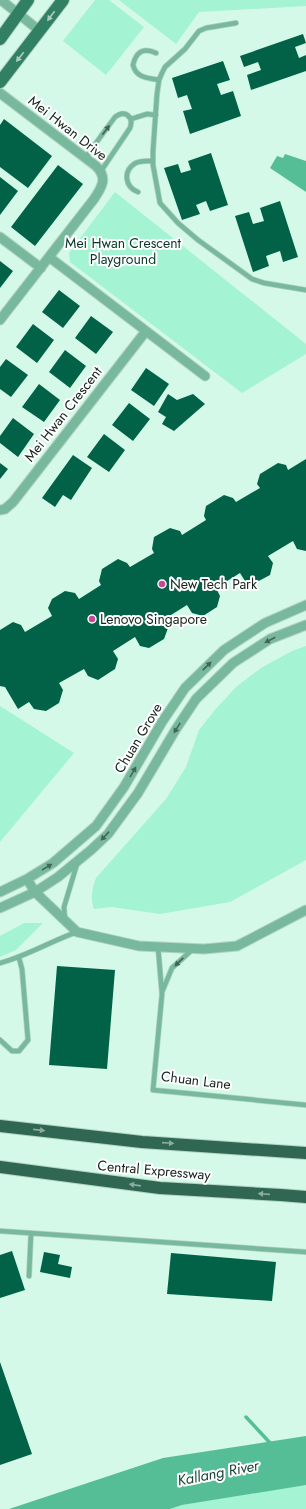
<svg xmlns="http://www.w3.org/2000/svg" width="306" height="1509" viewBox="0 0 306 1509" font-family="Jost,sans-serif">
  <rect width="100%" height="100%" fill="#d4f9e8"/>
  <path fill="#a4f3d2" d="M95 0H109L144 27 106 75 63 41Z
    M119 0H306V6L199 12 176 44Z
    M115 192 306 344V354L242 393 70 262 69 253Z
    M306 646V860L230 902 160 914 112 907 94 909C90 898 92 889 96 878L166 799 186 767 199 730 214 711 236 687 261 668 292 651Z
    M0 706 74 753 0 842Z
    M24 923H43L16 950 0 957V936Z
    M306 1484V1509H170L182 1505Z"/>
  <path fill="#56be97" d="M285 154 306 161V192L270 168 277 156 283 158Z
    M306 1436V1485L182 1505 170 1509H9L163 1458Z"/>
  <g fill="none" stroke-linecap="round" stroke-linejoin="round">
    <path stroke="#56be97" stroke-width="3.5" d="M246 1417 272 1445"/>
  </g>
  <path fill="#016247" d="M303 34 306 43 295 47 299 58 306 55V71L251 90 247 75 261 70 258 62 244 67 240 56Z
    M223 61 230 80 217 84 221 95 233 91 241 116 190 134 183 111 192 109 187 95 178 98 172 78Z
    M4 119 52 156 28 188 0 167V125Z
    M211 153 228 205 210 211 206 201 196 205 200 214 182 220 164 168 178 164 181 173 191 170 188 161Z
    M58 165 83 184 35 246 11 227Z
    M0 177 18 191 0 215Z
    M280 201 298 257 283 262 280 251 266 256 269 266 253 272 235 216 249 212 253 224 264 221 260 208Z
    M0 261 13 271 0 288Z
    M59 290 80 306 63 328 42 312Z
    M91 316 113 332 96 354 75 338Z
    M33 324 54 340 37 363 16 347Z
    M65 350 86 366 70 388 49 372Z
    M6 359 28 375 11 397 0 389V367Z
    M146 368 169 384 154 406 131 390Z
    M39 384 60 400 44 422 22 407Z
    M168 394 177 400 193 394 205 404 174 431 162 424 166 417 158 412Z
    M129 403 150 419 133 441 112 425Z
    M13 418 34 434 18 457 0 443V436Z
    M104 434 125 450 109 472 87 457Z
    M73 455 92 468 71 500 63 495 55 507 42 498Z
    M306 459V551L297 549 293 541 268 556 273 563 270 575 255 583 245 581 240 573 216 588 220 596 217 607 203 616 192 613 187 605 163 620 168 628 164 639 149 648 140 646 135 637 113 651 118 659 115 669 98 680 88 676 84 669 59 683 63 690 59 703 46 711 34 709 29 702 18 709 5 687 0 686V630L13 622 21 625 25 632 52 616 48 608 52 599 65 591 75 593 79 599 101 585 99 581 102 569 118 559 127 563 130 567 154 553 152 549 154 537 170 528 180 531 182 535 206 520 204 516 206 506 224 495 233 498 236 502 260 488 257 484 260 474 278 463 286 465 288 470Z
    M0 463 8 469 0 479Z
    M57 966 115 970 107 1069 49 1065Z
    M12 1251 25 1290 0 1298V1255Z
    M44 1252 60 1255 58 1264 72 1267 70 1278 40 1272Z
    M171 1253 276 1262 272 1301 167 1294Z
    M0 1362 32 1454 0 1465Z"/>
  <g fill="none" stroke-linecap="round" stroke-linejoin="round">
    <defs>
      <path id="lane" d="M236 23 206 28 199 31 185 49 165 67 162 73 159 80 157 94 153 151V165L160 203 178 223 198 240 252 279 264 283 306 290
        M156 53C143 47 136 52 133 65 136 78 148 78 159 80
        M131 119 147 114 156 115
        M85 158 115 117C125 109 134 117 130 128L101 171
        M138 192C125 187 123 172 134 164 139 160 147 161 153 161
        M65 920 64 907 77 864
        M158 947 162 994 153 1090 306 1105
        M0 963C27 956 51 941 77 932
        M162 992 172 968 193 949
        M0 1040 12 1051H19L28 1040 22 969 19 958
        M0 1231 306 1252
        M29 1276 31 1233"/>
      <path id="street" d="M1 0 40 31
        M0 93 96 166C108 178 102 187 94 199L0 320
        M0 237 41 268
        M49 257 205 376
        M0 510 5 509 13 502 146 331
        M27 879 35 892 77 932 139 946 204 949 237 946 306 910
        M0 892 27 879 53 863 96 826 124 787 162 722 185 688 224 650 265 623 306 605
        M0 908 35 892 58 877 91 850 108 834 138 793 176 729 196 699 233 663 270 639 306 625"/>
      <path id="primary" d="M0 39 28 0
        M0 82 63 0"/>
      <path id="highway" d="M0 1126 142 1142 306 1153
        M0 1167 160 1188 281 1195 306 1197"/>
    </defs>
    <use href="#lane" stroke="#b2d2c3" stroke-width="6"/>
    <use href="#street" stroke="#b2d2c3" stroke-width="11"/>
    <use href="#primary" stroke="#b2d2c3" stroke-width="14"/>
    <use href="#highway" stroke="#b2d2c3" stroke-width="14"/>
    <use href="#lane" stroke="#78b99e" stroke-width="4.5"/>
    <use href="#street" stroke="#78b99e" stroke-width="9"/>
    <use href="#primary" stroke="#328063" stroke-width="12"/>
    <use href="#highway" stroke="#2f6752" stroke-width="12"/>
  </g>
  <defs><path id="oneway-solid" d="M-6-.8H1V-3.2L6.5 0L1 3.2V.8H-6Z"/></defs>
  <g fill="#adccc1">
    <use href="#oneway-solid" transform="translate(51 16) rotate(127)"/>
    <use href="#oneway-solid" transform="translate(20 57) rotate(128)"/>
  </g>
  <g fill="#426657">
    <use href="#oneway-solid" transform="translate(106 130) rotate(-53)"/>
    <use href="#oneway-solid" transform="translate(270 640) rotate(152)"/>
    <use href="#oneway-solid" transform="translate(207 666) rotate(-44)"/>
    <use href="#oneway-solid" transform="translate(177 728) rotate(122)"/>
    <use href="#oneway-solid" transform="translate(133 772) rotate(-60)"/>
    <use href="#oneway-solid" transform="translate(105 836) rotate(133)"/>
    <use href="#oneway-solid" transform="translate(47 867) rotate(-31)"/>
    <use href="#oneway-solid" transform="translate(179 962) rotate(136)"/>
  </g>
  <g fill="#8daba0">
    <use href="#oneway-solid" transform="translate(39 1130) rotate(6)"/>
    <use href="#oneway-solid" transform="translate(168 1143) rotate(4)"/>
    <use href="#oneway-solid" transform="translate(135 1185) rotate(-172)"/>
    <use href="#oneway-solid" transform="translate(264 1194) rotate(-176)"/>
  </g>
  <g fill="#c74996" stroke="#fff" stroke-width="1.5">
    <circle cx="162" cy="584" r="4"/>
    <circle cx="92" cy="619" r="4"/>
  </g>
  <g text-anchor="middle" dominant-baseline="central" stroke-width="4" stroke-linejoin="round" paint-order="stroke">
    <g font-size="14" fill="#15231d" stroke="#fff">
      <text transform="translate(68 128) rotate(38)">Mei Hwan Drive</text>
      <text transform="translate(63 414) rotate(-52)">Mei Hwan Crescent</text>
      <text transform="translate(138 738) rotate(-59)">Chuan Grove</text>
      <text transform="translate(196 1080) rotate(7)">Chuan Lane</text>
      <text transform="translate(154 1170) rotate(5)">Central Expressway</text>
    </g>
    <g font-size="14" fill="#063627" stroke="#fff">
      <text x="123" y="243">Mei Hwan Crescent<tspan x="123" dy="16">Playground</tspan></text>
    </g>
    <g font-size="14" fill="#15231d" stroke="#fff" text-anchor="start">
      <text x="170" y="584">New Tech Park</text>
      <text x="100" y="619">Lenovo Singapore</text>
    </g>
    <g font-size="15" font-style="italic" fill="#194635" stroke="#fff">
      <text transform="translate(218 1473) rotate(-11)">Kallang River</text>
    </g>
  </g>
</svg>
